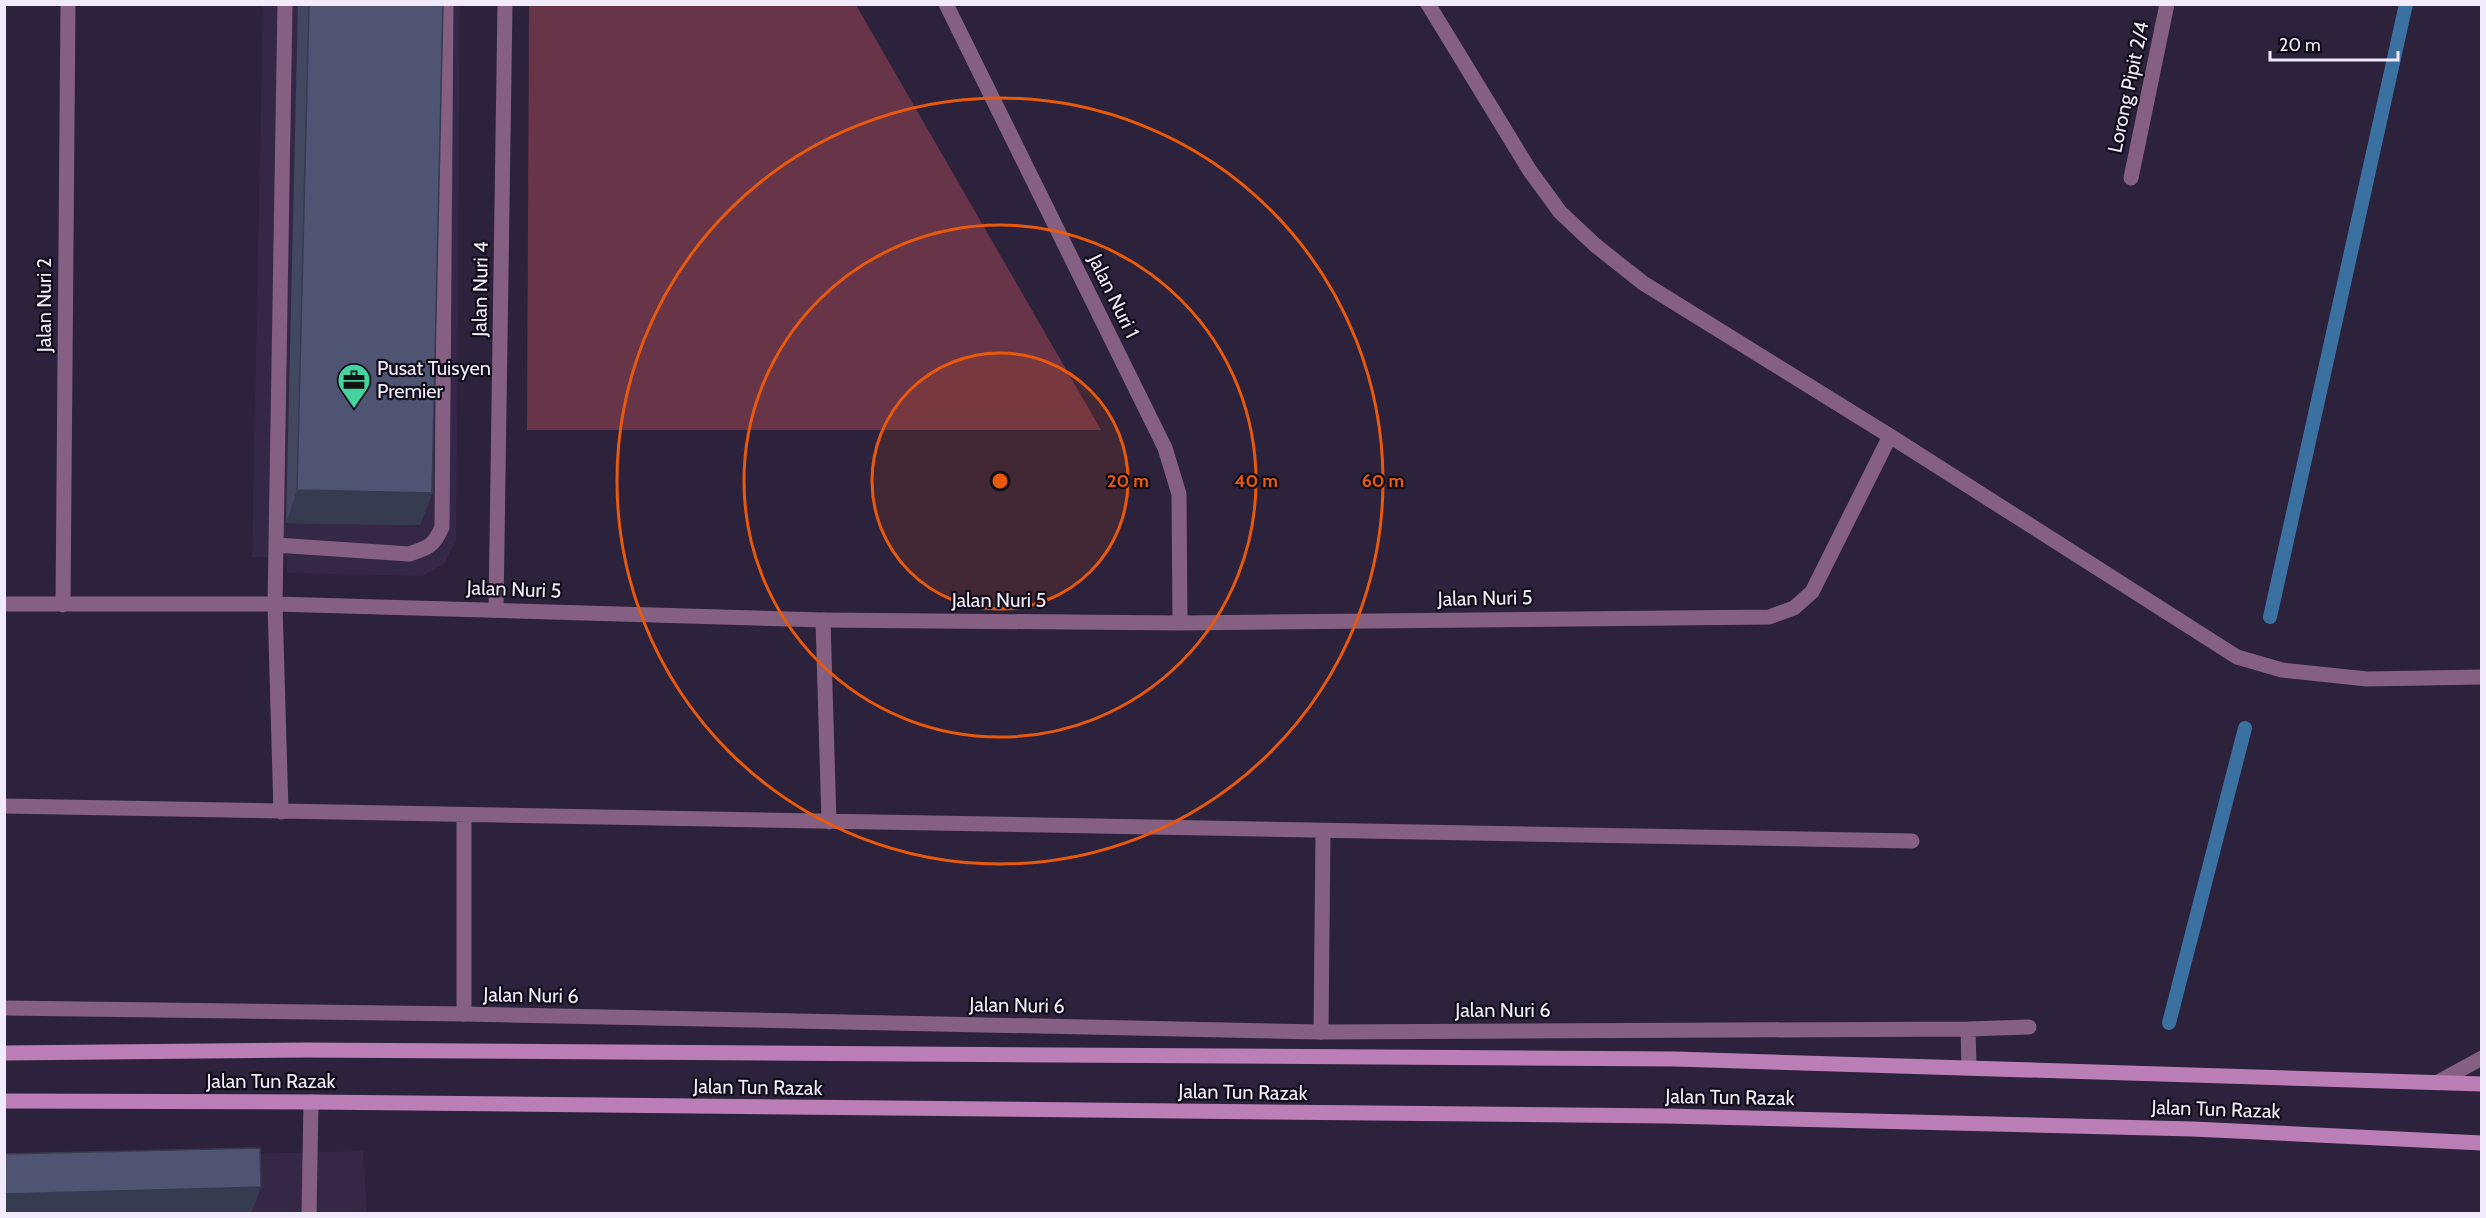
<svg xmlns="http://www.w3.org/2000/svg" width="2486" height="1218" viewBox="0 0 2486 1218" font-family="Cabin,sans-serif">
  <rect width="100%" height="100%" fill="#2c223b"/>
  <path fill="#352847" d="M263 5H460L456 541 444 564 422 576 287 573V557H252Z
    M363 1151 367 1213H5L4 1160Z"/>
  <path fill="#683447" d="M529 4 856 5 1101 430H527Z"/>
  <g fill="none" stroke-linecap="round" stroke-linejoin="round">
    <path stroke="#3a71a1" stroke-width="14" d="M2270 617 2406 4
      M2169 1023 2245 728"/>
    <path stroke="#866082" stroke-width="15" d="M276 545 285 4
      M823 620 829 822
      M4 806 1912 841
      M281 812 275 604 276 545 409 554C428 548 434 546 442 527L446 4
      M464 815V1014
      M1321 1032 1323 831
      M2438 1082 2482 1058"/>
    <path stroke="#866082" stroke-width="15" d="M946 4 1165 448 1179 494 1180 623
      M1428 4 1530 171 1560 212 1595 245 1643 283 1890 436 2237 657 2282 670 2367 679 2482 677
      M2131 178 2167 4
      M4 604H275L823 620 1180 623 1769 617 1794 608 1812 592 1890 436
      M63 605 68 4
      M496 609 505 4
      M4 1008 464 1014 1321 1032 1968 1029 2029 1027
      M1968 1029 1969 1068
      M309 1214 311 1102"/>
    <path stroke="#bc7eb6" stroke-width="15" d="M4 1053 305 1050 1675 1059 2482 1084
      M4 1101 311 1102 1668 1116 2193 1129 2482 1143"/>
  </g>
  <path fill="#434861" d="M298 4H443L432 493 420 525 286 523Z"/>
  <path fill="#373b4f" d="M297 490 432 493 420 525 286 523Z
    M261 1187 251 1214H4V1194Z"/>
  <path fill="#4e5471" stroke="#373b4f" stroke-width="1.5" d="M309 4H443L432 493 297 490Z
    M260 1148 261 1187 4 1194V1154Z"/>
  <circle cx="1000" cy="481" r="128" fill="#e8590c" fill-opacity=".12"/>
  <g fill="none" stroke="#e8590c" stroke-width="3">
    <circle cx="1000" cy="481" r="128"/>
    <circle cx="1000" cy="481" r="256"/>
    <circle cx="1000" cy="481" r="383"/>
  </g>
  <defs>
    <symbol id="office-pin" viewBox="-11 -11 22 30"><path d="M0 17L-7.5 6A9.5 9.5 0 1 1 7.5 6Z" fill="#45d49f" stroke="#120e19"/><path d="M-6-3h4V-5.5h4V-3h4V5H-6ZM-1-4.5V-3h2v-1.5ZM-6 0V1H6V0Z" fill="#111"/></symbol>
  </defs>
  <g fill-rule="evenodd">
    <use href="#office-pin" x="335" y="361" width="38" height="52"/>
  </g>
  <g text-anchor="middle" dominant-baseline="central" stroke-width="4.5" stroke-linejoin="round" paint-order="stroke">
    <g font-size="20" fill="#f0eafb" stroke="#120e19">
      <text transform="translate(2128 87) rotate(-78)">Lorong Pipit 2/4</text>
      <text transform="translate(480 289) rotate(-89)">Jalan Nuri 4</text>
      <text transform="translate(1114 296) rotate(64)">Jalan Nuri 1</text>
      <text transform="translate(44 305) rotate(-90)">Jalan Nuri 2</text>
      <text transform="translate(514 589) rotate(2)">Jalan Nuri 5</text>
      <text transform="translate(1485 598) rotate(-1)">Jalan Nuri 5</text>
      <text x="999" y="600">Jalan Nuri 5</text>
      <text transform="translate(531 995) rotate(1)">Jalan Nuri 6</text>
      <text transform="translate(1017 1005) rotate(1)">Jalan Nuri 6</text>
      <text x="1503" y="1010">Jalan Nuri 6</text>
      <text x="271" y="1081">Jalan Tun Razak</text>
      <text transform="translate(758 1087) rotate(1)">Jalan Tun Razak</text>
      <text transform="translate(1243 1092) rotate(1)">Jalan Tun Razak</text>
      <text transform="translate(1730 1097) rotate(1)">Jalan Tun Razak</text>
      <text transform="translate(2216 1109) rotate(2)">Jalan Tun Razak</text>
    </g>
    <g font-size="20" fill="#f0eafb" stroke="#120e19" text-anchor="start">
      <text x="377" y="368">Pusat Tuisyen<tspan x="377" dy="23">Premier</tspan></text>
    </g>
  </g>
  <circle cx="1000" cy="481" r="9" fill="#e8590c" stroke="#120e19" stroke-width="3"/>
  <g font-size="18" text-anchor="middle" font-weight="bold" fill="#e8590c" stroke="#120e19" stroke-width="4.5" stroke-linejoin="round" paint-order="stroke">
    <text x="1128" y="487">20 m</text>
    <text x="1256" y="487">40 m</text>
    <text x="1383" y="487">60 m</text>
  </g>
  <rect width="2486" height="1218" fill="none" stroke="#f0eafb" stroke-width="12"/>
  <path d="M2270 51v9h128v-9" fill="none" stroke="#f0eafb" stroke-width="3"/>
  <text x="2279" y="51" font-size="18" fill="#f0eafb" stroke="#120e19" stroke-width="4.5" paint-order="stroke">20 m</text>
</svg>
